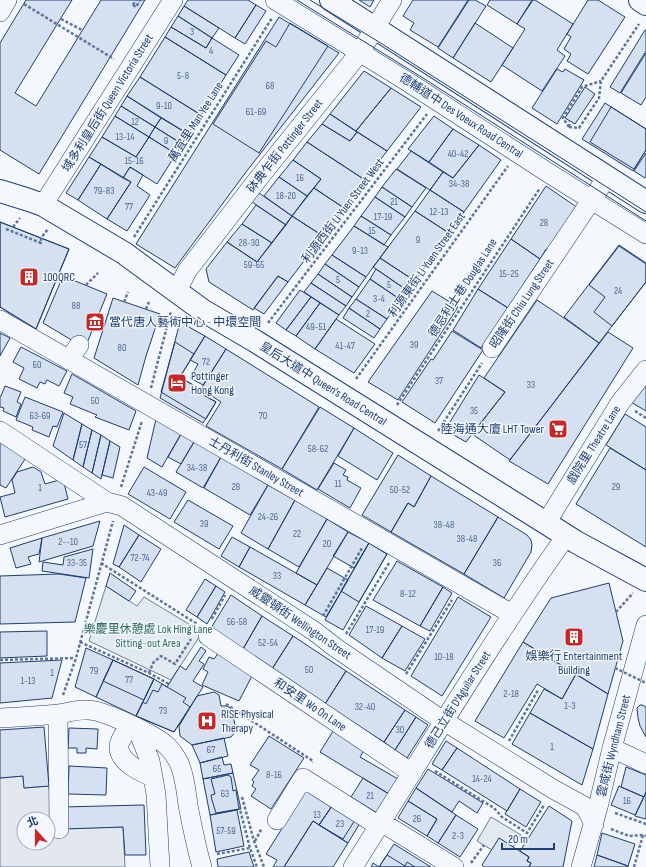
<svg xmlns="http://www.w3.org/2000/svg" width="646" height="867" viewBox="0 0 646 867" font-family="'Sofia Sans Condensed','Noto Sans TC',sans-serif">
  <rect width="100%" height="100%" fill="#f4f7fb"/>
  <path fill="#e3e9f0" stroke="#687fa3" d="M106 586 137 606 144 597 202 632 196 642 171 680 89 641Z
    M491 817 521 835 513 847 499 838 492 850 477 841Z"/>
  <path fill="#e3e8f0" stroke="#687fa3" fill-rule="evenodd" d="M23 776 24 788 49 786 52 829 123 827 125 867H0V778ZM24 819H48V843H24Z"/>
  <path fill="#d5e0f0" stroke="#1d3f73" d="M26 0H72L15 93 36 106 101 0H145L39 174 0 150V43Z
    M188 0H248L256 5 235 38 184 6Z
    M359 0H374L370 7Z
    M413 0H468L438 47 410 30 414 23 403 16Z
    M469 0H475L486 6 453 58 438 48Z
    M490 0H532L517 24 487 5Z
    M533 0H535L573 24 557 50 565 56 542 91 502 65 525 29 517 24Z
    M588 0H598L625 17 588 74 567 61 571 54 564 49 571 37 567 34Z
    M256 5 266 11 245 44 235 38Z
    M184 6 219 28 212 38 178 16Z
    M178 16 212 38 206 48 171 27Z
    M279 17 339 53 246 172 175 268 136 244Z
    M290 23 328 46 259 153 213 124 266 41 276 47Z
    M475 23 513 48 491 82 453 58Z
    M171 27 206 48 212 38 239 55 226 75 165 37Z
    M645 30H646V51L620 93 610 87Z
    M165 37 226 75 201 115 140 77Z
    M646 53V97L641 105 621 93Z
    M557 69 563 72 565 69 584 80 557 124 532 108Z
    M364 71 391 88 356 131 330 114Z
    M140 77 201 115 188 134 127 96Z
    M585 87 595 94 575 124 565 118Z
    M391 88 421 107 387 151 356 131Z
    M127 96 161 118 155 127 121 106Z
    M605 103 646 129V150L633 171 582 139Z
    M121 106 155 127 149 137 115 116Z
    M611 107 646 129V150L634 169 590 142Z
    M330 114 357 132 350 141 322 124Z
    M115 116 149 137 136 157 102 137Z
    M434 116 453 129 429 162 408 149Z
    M161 118 188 134 182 144 155 127Z
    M322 124 350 141 357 132 387 151 365 180 307 142Z
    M155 127 182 144 176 154 149 137Z
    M453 129 479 145 453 178 429 162Z
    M102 137 136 157 149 137 176 154 157 184 130 167 123 178 89 157Z
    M307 142 365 180 344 208 314 188 321 179 293 160Z
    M479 145 501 160 464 212 430 190 443 172 453 178Z
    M411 151 443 172 430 190 397 169Z
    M646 153V176L645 178 634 171Z
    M89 157 101 164 78 200 66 193Z
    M293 160 321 179 307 196 279 177Z
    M101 164 131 182 107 219 78 200Z
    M130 167 143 175 137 186 150 195 127 231 107 219 131 182 123 178Z
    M396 169 426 188 412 207 382 187Z
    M279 177 307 196 292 216 264 196Z
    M546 186 578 208 549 251 546 249 540 259 511 239Z
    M382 187 412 207 405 217 375 197Z
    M314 188 344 208 323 236 292 216Z
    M430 190 464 212 449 233 415 211Z
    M259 193 292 216 286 225 252 202Z
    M375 197 405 217 391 235 361 216Z
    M256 205 286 225 272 243 242 224Z
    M415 211 449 233 415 281 380 258Z
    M292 216 323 236 288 282 278 276 253 310 209 282 206 269 227 242 257 262Z
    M361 216 391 235 384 245 354 226Z
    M0 222 69 249 36 329 0 307Z
    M0 222 69 249 36 329 0 307Z
    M242 224 272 243 257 262 227 242Z
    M354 226 388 247 366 277 332 255Z
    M511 239 540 259 508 308 478 289Z
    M619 245 646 263V282L599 343 564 317Z
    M619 246 646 264V282L612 326 594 312 605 297 589 285Z
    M332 255 366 277 359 287 325 264Z
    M380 258 415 281 408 291 373 267Z
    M325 264 359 287 352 297 318 274Z
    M376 269 408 291 401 300 370 279Z
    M318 274 352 297 346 306 311 283Z
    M63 276 107 294 85 348 43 323Z
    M278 276 288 282 264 314 254 308Z
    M370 279 401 300 387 319 356 299Z
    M311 283 346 306 339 315 304 292Z
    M478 289 508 308 481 348 453 330Z
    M300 290 311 297 286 330 276 323Z
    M432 291 458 307 398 400 368 382Z
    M311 297 320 303 296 336 286 330Z
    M113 298 160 314 146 356 138 385 94 358Z
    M356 299 387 319 380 329 349 308Z
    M537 300 564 318 599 343 510 460 472 434 505 392 484 378Z
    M320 303 339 315 315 349 296 336Z
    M349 308 380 329 374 338 343 318Z
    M336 319 375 344 354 373 315 349Z
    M180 322 205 336 180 377 201 390 200 393 216 402 203 423 160 398Z
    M452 331 483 350 435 423 402 402 431 359 433 360Z
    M608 332 633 348 548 484 509 461Z
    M0 333 10 338 0 356Z
    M205 336 226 349 203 385 190 378 198 364 190 360Z
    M175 342 194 354 180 377 201 390 200 393 216 402 206 419 161 392Z
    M21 347 67 371 59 386 47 380 45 384 40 382 37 388 19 379 24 368 13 362Z
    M226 349 319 407 282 469 206 426 221 402 201 389Z
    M72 374 136 411 129 430 95 417 97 415 70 404 73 397 64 393Z
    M479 375 505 392 466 442 445 430Z
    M646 379V411L631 402Z
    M5 386 21 392 17 402 21 404 16 417 3 411 4 408 0 407V396H1Z
    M25 397 63 412 57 427 53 426 49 437 32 430 33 427 16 420Z
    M320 407 354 428 317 490 282 469Z
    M64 413 82 424 73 460 53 446Z
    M625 414 646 427V470L606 445Z
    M156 419 181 434 162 467 147 458Z
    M82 424 92 430 83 467 73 460Z
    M354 428 393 453 377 480 338 456Z
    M92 430 101 435 92 473 83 467Z
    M181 434 194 442 181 464 168 457Z
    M101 435 110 441 101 479 92 473Z
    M110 441 120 447 113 478 102 475Z
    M0 442 27 456 6 488 0 485Z
    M194 442 221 457 203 488 176 472Z
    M610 448 646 470V547L576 504Z
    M398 455 431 476 414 507 408 503 391 532 362 515Z
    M221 457 268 485 250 515 204 488Z
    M334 463 346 470 343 475 348 477 347 480 361 488 350 508 318 489Z
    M33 467 41 472 45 484 63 479 68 499 5 517 0 497 15 493 12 480 17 472Z
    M144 467 186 492 170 519 128 494Z
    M431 476 498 517 464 574 391 532 408 503 414 507Z
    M268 485 295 500 268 549 241 533Z
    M188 500 233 526 219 549 174 522Z
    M295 500 327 519 299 567 268 549Z
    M498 517 527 535 531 540 532 545 531 552 504 598 464 574Z
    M327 519 348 532 317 585 296 573Z
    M100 521 93 546 39 562 42 538Z
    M124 525 139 535 119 567 113 564Z
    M348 532 369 543 354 568 333 556Z
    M139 535 161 549 141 582 119 567Z
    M232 537 250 547 239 567 221 556Z
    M42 538 39 554 28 557 31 564 16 568 10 548Z
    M369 543 387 554 343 630 325 620Z
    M369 543 387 554 359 602 341 591Z
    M250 547 317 585 305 605 239 567Z
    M93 549 89 578 42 571 43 562 63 565 64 557Z
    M397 561 443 587 420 626 373 600Z
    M327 568 348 580 326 617 305 605Z
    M110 573 136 591 129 601 106 586Z
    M59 574 86 578 75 622 0 624V576Z
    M205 579 216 586 197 617 186 610Z
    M609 583 623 641 608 694 523 642 551 598Z
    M216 586 225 592 207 624 197 617Z
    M443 587 452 593 430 631 420 626Z
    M231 595 262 616 243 649 211 628Z
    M458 597 491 617 442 696 411 676Z
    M366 606 402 626 382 658 349 635Z
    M262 616 293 636 272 669 243 649Z
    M402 626 425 639 405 671 382 658Z
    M47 631V656L0 658V632Z
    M293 636 346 671 325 704 272 669Z
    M523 642 576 674 562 699 537 684 504 738 475 721Z
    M201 647 206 651 199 661 204 664 193 681 203 687 174 732 136 716 154 679 167 687 180 666 186 670Z
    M86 648 113 660 96 697 75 687Z
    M219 652 254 672 239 701 202 685 208 672 203 669 209 657 214 659Z
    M62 660 52 698 0 703V663Z
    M113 660 154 679 144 700 103 681Z
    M113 660 154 679 136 716 96 697Z
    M346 671 405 710 384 742 325 704Z
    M576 674 608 694 593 749 530 713 544 689 562 699Z
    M162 684 186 698 183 702 190 707 174 732 136 716 143 702 146 704 153 690 158 692Z
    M214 692 219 695 221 706H227L232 709 236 731 231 737 192 745 180 736 179 726 197 696Z
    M640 705H642L646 707V737L640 726 638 718 637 708Z
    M405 710 416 717 395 750 384 742Z
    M530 713 593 749 582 785 512 744Z
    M416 717 428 725 407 758 395 750Z
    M44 727 49 786 24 788 23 776 0 778V730Z
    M69 728 98 729 97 749 86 748V753H77V748H68Z
    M335 728 366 747 360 757 398 779 389 794 320 752Z
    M269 736 304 758 271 809 251 796 256 789 252 786 254 782 252 780 259 770 250 765Z
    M224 738 228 756 200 763 192 745Z
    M446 741 457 748 442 770 432 764Z
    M457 748 520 789 507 811 442 770Z
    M222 757 224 765 231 764 233 773 203 779 200 763Z
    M69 766 107 768 106 795 68 794Z
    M626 767 646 775V792L644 797 621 787Z
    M428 769 483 803 477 813 459 801 452 812 416 788Z
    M233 773 241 809 210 815 203 779Z
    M228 775 231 777 233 791 236 790 239 809 216 813 212 800 211 795 215 794 211 779Z
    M363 778 389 794 377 813 351 797Z
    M619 786 644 797 635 815 611 805Z
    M416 788 456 815 438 843 427 836 437 819 408 801Z
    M520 789 541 802 526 827 505 814Z
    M306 790 332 806 319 825 313 821 284 867H273L277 860 266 854Z
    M646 792V818L645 819 635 816Z
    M408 801 437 819 427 836 398 818Z
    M144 805 146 855H125L123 827 64 829 62 807Z
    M332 806 360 823 348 843 319 825Z
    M332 806 355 820 343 839 319 825Z
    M549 806 572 821 563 867H529L531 863 527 861 529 857 520 851Z
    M237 810 244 846 216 852 210 815Z
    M456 815 478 829 460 857 438 843Z
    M313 821 348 843 333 867H284Z
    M602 833 635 844 628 866 597 855Z
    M499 838 529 857 527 861 531 863 529 867H484L482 865Z
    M394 844 431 867H371L373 863 379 867Z
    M249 852 254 867H218L217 859Z
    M387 855 405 866 407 862 415 867H379Z
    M597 855 628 866V867H594Z"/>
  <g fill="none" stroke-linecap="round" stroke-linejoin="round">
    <defs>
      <path id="minor" d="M275 0 408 82 547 172 646 234
        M0 12 7 0
        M43 205 173 0
        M177 291 187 271 258 179 360 52 392 0
        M0 320 512 614
        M492 348 607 177
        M69 360 79 345
        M0 431 107 502 122 506 314 631 336 648 436 716 553 789 584 806 588 812 594 824
        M546 523 620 403 646 370
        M0 535 107 502
        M208 636 412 773
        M58 714 59 829
        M0 718C19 717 38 716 58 714 68 713 77 709 88 710 104 710 155 735 167 746 172 751 176 757 179 763 185 776 186 791 188 805 192 826 196 846 202 867
        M130 725C127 731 118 741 119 748 120 763 141 772 152 777
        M137 728 150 761 156 794 160 867
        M612 748 646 764
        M277 820 303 778 379 826
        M381 822 454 867
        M353 867C423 756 490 643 566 536
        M581 867 598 807 612 748 646 625"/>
      <path id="major" d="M331 0 646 202
        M640 0 646 4
        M0 191 29 200 43 205 124 253 202 310 255 341 546 523 576 542 646 580"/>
    </defs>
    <use href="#minor" stroke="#1d3f73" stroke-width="20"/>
    <use href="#major" stroke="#1d3f73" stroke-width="24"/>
    <path stroke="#5e769c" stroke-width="2.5" stroke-dasharray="3 2" stroke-linecap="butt" d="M24 4 114 59
      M133 5 136 7 140 0
      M133 5 136 0
      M61 19 82 30
      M569 127 579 128 599 98 601 81 639 24
      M569 127 563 118 582 87 601 81
      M569 127 570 121
      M13 227 20 218
      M6 229 41 243V238L48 229
      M134 237 272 18
      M86 285 98 273
      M124 302 128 292
      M146 309 149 302
      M268 323 427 114
      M356 379 508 166
      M151 388 171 311
      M397 405 540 188
      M635 411 646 418
      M438 431 482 363
      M121 487 142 421
      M101 563 197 624
      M616 612 633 593
      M323 616 362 548
      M212 619 225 595
      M346 634 389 563
      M80 642 149 673 169 684
      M0 660 75 658
      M149 673 153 663 161 656 175 664 191 639
      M406 674 452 600
      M63 695 76 658 113 521
      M226 704 313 761 312 762
      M509 741 538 690
      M435 771 494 808 502 817 527 833 544 805
      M242 797 254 841 264 867
      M239 806 250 848 257 867
      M615 813 646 824
      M611 829 629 836 643 835 646 836
      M255 841 262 828
      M217 854 250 848
      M471 863 484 845
      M634 867 643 835"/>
    <use href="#minor" stroke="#f4f7fb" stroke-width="19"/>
    <use href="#major" stroke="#f4f7fb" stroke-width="22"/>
    <path stroke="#1d3f73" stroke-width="1" d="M297 0 423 78 646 221
      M310 0 379 42 646 212"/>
    <path stroke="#5e769c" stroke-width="2.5" stroke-dasharray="3 2" stroke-linecap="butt" d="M615 668 646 683"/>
  </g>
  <defs>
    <symbol id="building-square" viewBox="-11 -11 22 22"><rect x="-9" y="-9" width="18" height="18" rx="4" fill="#c62828" stroke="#f4f7fb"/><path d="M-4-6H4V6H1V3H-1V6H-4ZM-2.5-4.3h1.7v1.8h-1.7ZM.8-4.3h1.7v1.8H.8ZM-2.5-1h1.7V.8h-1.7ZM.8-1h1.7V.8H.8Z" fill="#fff"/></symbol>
    <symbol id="museum-square" viewBox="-11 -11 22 22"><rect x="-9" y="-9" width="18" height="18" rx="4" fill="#c62828" stroke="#f4f7fb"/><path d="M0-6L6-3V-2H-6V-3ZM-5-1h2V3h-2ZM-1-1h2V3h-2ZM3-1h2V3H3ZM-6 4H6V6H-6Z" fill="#fff"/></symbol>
    <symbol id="hotel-square" viewBox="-11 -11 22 22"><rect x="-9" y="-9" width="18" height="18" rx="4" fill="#c62828" stroke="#f4f7fb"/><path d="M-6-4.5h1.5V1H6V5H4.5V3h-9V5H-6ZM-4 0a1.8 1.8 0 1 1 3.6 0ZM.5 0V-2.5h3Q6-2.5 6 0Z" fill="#fff"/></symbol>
    <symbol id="supermarket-square" viewBox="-11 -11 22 22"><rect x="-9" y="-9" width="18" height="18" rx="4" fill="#c62828" stroke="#f4f7fb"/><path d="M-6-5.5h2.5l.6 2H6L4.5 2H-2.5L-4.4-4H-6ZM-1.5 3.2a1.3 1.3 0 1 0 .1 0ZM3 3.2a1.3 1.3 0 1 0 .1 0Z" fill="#fff"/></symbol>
    <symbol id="hospital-square" viewBox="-11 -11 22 22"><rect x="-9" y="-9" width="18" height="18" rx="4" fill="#c62828" stroke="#f4f7fb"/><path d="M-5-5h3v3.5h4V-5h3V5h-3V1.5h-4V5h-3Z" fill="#fff"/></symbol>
  </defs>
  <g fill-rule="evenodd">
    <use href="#building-square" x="18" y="266" width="22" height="22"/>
    <use href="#museum-square" x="84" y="311" width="22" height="22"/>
    <use href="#hotel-square" x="166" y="372" width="22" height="22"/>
    <use href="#supermarket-square" x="547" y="418" width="22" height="22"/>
    <use href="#building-square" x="563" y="626" width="22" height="22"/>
    <use href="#hospital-square" x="196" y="710" width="22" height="22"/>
  </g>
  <g text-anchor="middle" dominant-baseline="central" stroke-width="3" stroke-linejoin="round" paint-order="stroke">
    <g font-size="10" fill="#4b6792">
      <text x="192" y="32">3</text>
      <text x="211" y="51">4</text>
      <text x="183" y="76">5-8</text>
      <text x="270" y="86">68</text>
      <text x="164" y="106">9-10</text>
      <text x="256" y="112">61-69</text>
      <text x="135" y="122">12</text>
      <text x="125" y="137">13-14</text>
      <text x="166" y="141">9</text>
      <text x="458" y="154">40-42</text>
      <text x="134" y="161">15-16</text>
      <text x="300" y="178">16</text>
      <text x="459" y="184">34-38</text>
      <text x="104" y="191">79-83</text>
      <text x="286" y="196">18-20</text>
      <text x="394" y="202">21</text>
      <text x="129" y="207">77</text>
      <text x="439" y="212">12-13</text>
      <text x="383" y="217">17-19</text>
      <text x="544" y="223">28</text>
      <text x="372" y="231">15</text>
      <text x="418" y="240">9</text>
      <text x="249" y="243">28-30</text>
      <text x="360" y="251">9-13</text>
      <text x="254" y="265">59-65</text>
      <text x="509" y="274">15-25</text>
      <text x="338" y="280">5</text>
      <text x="389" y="285">5</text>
      <text x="618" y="291">24</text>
      <text x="379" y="299">3-4</text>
      <text x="76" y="306">88</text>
      <text x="368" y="314">2</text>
      <text x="316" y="327">49-51</text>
      <text x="414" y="345">39</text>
      <text x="345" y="346">41-47</text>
      <text x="122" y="348">80</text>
      <text x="206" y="362">72</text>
      <text x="37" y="365">60</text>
      <text x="439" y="381">37</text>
      <text x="531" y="385">33</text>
      <text x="95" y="401">50</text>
      <text x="474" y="411">35</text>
      <text x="40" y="416">63-69</text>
      <text x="263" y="416">70</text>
      <text x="83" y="445">57</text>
      <text x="318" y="449">58-62</text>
      <text x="197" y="468">34-38</text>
      <text x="338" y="484">11</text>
      <text x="236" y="487">28</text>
      <text x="616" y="487">29</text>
      <text x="40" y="488">1</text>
      <text x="400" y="490">50-52</text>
      <text x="157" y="493">43-49</text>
      <text x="268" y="517">24-26</text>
      <text x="204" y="524">39</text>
      <text x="444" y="525">38-48</text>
      <text x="297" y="534">22</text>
      <text x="467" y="539">38-48</text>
      <text x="68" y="542">2--10</text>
      <text x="327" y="544">20</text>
      <text x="140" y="558">72-74</text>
      <text x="77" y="563">33-35</text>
      <text x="497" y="563">36</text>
      <text x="277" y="576">33</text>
      <text x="408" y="594">8-12</text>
      <text x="237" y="622">56-58</text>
      <text x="375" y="630">17-19</text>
      <text x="268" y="643">52-54</text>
      <text x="444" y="657">10-18</text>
      <text x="309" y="670">50</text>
      <text x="94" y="671">79</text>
      <text x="52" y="673">1</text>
      <text x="129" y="680">77</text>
      <text x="28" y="681">1-13</text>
      <text x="511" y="694">2-18</text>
      <text x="570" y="706">1-3</text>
      <text x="365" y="707">32-40</text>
      <text x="163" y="711">73</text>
      <text x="400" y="730">30</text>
      <text x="552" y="747">1</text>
      <text x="211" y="750">67</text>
      <text x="217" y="769">65</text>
      <text x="274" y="775">8-16</text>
      <text x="482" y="779">14-24</text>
      <text x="225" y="794">63</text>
      <text x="370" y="796">21</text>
      <text x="627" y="801">16</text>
      <text x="317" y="815">13</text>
      <text x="417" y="819">26</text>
      <text x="340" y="824">23</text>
      <text x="226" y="831">57-59</text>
      <text x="458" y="836">2-3</text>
    </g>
    <g font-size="12" fill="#1d3f73" stroke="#f4f7fb">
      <text transform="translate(108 103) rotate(-58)">域多利皇后街 Queen Victoria Street</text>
      <text transform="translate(461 116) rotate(33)">德輔道中 Des Voeux Road Central</text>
      <text transform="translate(196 122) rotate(-58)">萬宜里 Man Yee Lane</text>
      <text transform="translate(285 146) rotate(-52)">砵典乍街 Pottinger Street</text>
      <text transform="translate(343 211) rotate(-53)">利源西街 Li Yuen Street West</text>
      <text transform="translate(427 265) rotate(-55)">利源東街 Li Yuen Street East</text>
      <text transform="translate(463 288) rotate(-57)">德忌利士巷 Douglas Lane</text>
      <text transform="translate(522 304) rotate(-56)">昭隆街 Chiu Lung Street</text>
      <text transform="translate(323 384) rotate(32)">皇后大道中 Queen's Road Central</text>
      <text transform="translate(594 445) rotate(-58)">戲院里 Theatre Lane</text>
      <text transform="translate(256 467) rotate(30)">士丹利街 Stanley Street</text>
      <text transform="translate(300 623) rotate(34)">威靈頓街 Wellington Street</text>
      <text transform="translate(458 700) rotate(-58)">德己立街 D'Aguilar Street</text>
      <text transform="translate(310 705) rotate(34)">和安里 Wo On Lane</text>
      <text transform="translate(614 746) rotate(-76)">雲咸街 Wyndham Street</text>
    </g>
    <g font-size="12" fill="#1d3f73" stroke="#f4f7fb" text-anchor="start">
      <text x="43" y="277">100QRC</text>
      <text x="109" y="322">當代唐人藝術中心 - 中環空間</text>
      <text x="191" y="376">Pottinger<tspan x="191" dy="14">Hong Kong</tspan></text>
      <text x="544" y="429" text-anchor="end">陸海通大廈 LHT Tower</text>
      <text x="574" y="656" text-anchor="middle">娛樂行 Entertainment<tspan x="574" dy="14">Building</tspan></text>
      <text x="221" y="714">RISE Physical<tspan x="221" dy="14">Therapy</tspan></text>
    </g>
    <g font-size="12" fill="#2c6c60" stroke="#f4f7fb">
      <text x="148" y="629">樂慶里休憩處 Lok Hing Lane<tspan x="148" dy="14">Sitting-out Area</tspan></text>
    </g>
  </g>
  <g transform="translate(36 831) rotate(339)"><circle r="19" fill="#f4f7fb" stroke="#9eadc5"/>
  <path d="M0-3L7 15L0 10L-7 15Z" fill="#c62828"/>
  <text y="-6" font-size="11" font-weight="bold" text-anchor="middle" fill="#1d3f73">北</text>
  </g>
  <path d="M502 843v6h52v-6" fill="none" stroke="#1d3f73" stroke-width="2"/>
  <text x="508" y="843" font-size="12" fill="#1d3f73" stroke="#f4f7fb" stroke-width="3" paint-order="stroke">20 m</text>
</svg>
